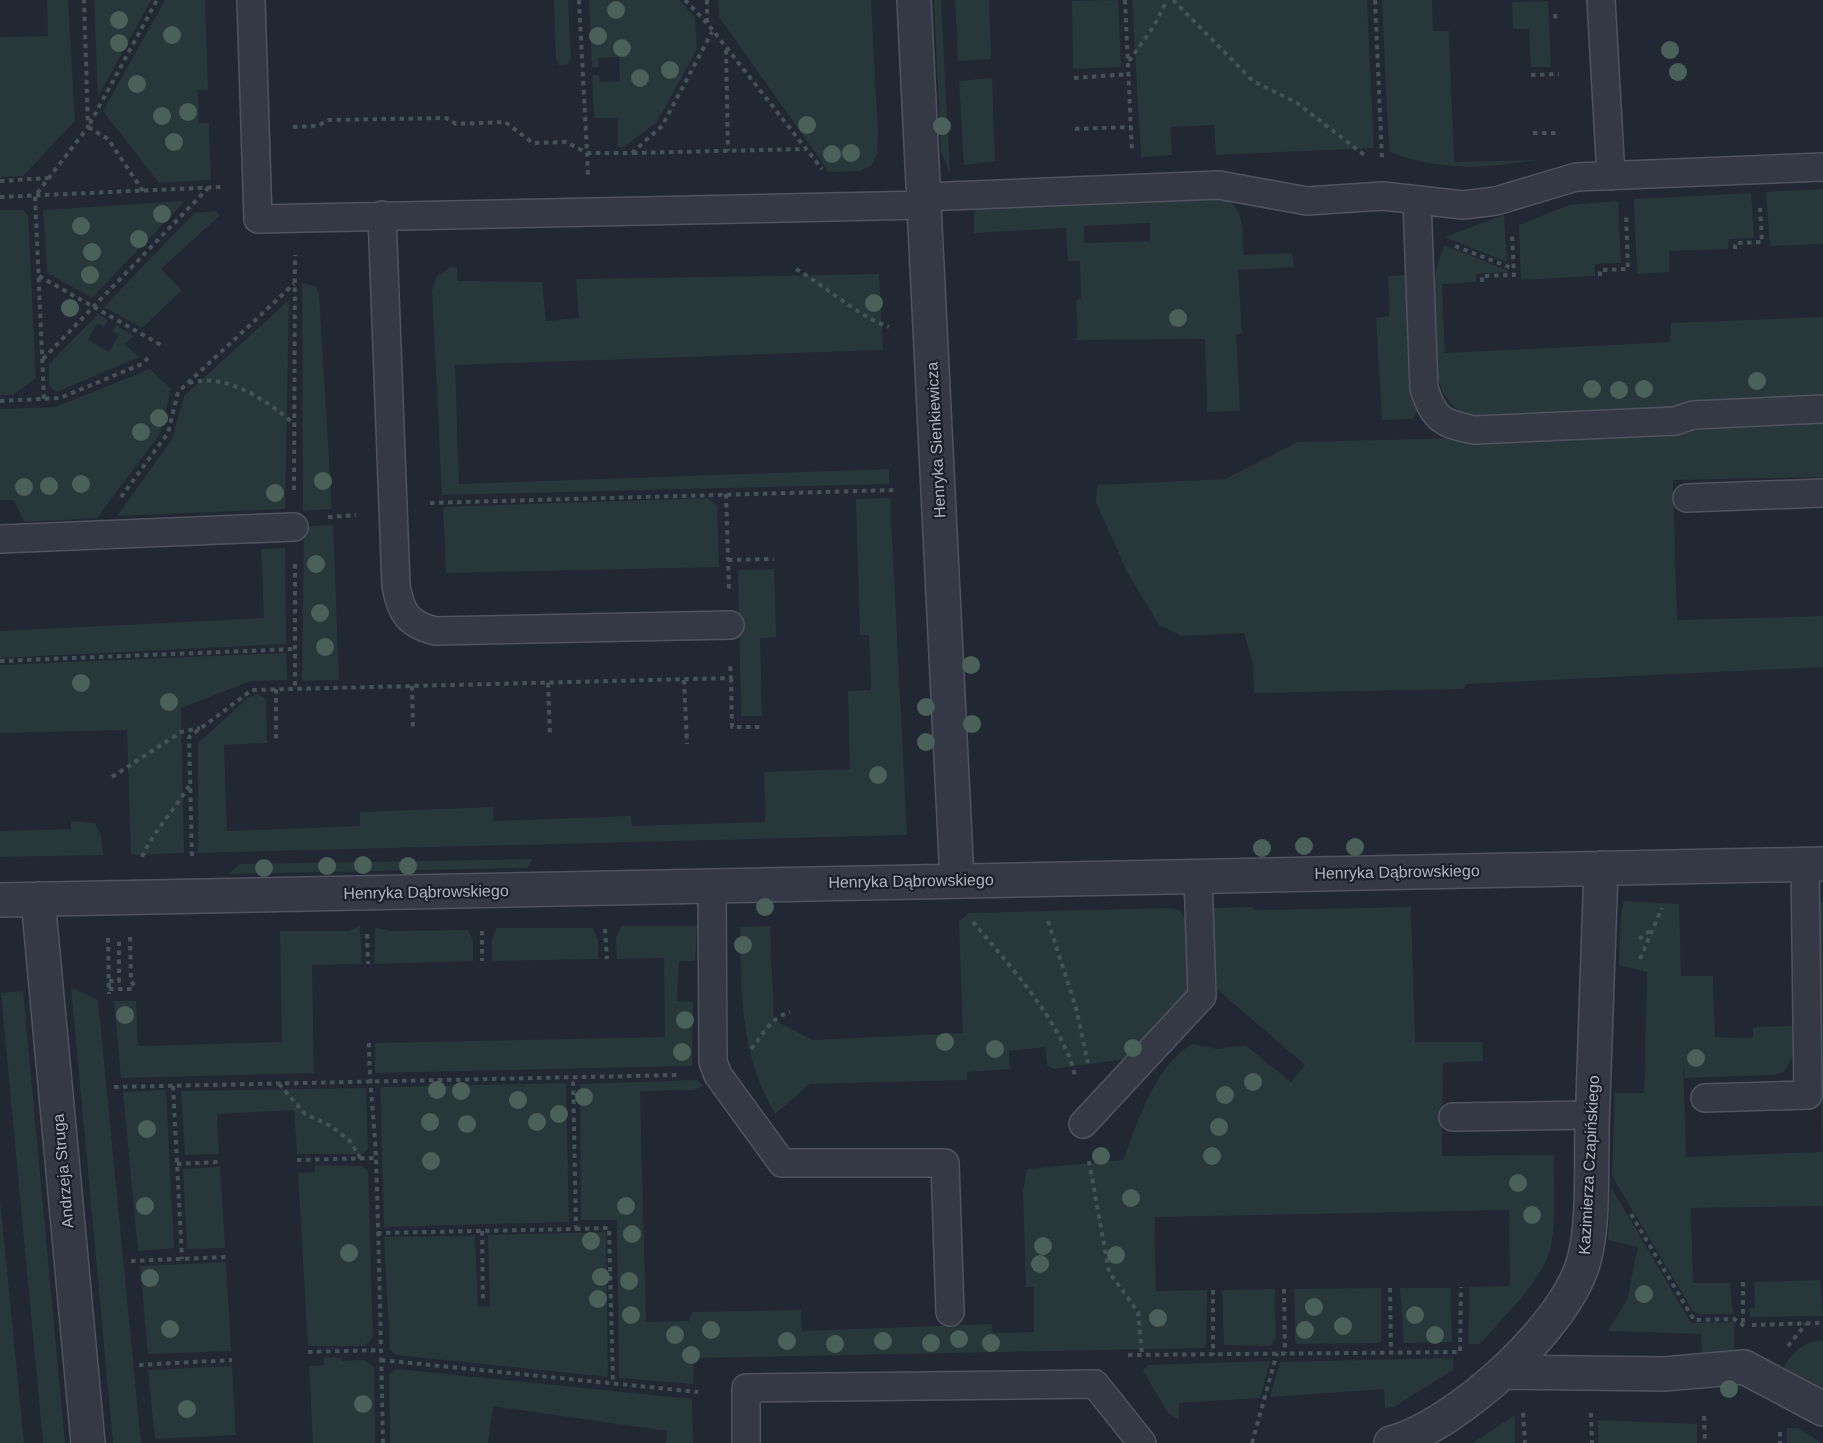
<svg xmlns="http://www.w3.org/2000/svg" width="1823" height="1443" viewBox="0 0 1823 1443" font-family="Arial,sans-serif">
  <rect width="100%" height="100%" fill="#222734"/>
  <path fill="#283739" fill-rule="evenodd" d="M47 0H68L75 121 23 176 0 177V37L48 36Z
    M94 0H151L98 97Z
    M165 0H205L208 90H198L199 123H209L211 180 159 183 103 111Z
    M554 0H568L571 58 568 64 558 65 556 59Z
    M589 0H679L695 17 697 49 657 122 624 147H618V118H594L592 75H599L600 82 620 81 619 57 598 58 599 67H592Z
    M718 0H871L878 134 877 154 871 166 860 171 829 172 719 17Z
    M934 0H941L950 174 941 152Z
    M955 0H989L991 59 958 61Z
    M1118 0 1121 67 1073 69 1072 1Z
    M1132 0H1367L1374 148 1216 155 1214 125 1171 127 1172 155 1141 157Z
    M1382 0H1432L1433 31H1449L1454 162 1534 160C1484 170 1437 170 1389 152Z
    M1548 1 1551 67H1531L1529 29H1513L1512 2Z
    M992 78 995 161 964 165 959 81Z
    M1823 189V244L1770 246 1766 192Z
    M1751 193 1754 238 1729 239 1728 249 1669 251V272L1637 274 1634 199Z
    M1219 195C1246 206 1242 230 1244 255L1292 253 1294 267 1238 270 1242 334H1236L1240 411 1207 412 1205 339 1073 340 1077 338 1076 300 1081 299 1080 261H1068L1066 228 974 233V207ZM1150 223V241L1084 243V226Z
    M185 201 92 298 47 273 43 210Z
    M1618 201 1621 263 1595 264V276L1521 280 1519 225 1569 205Z
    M0 210H23L28 215 36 378 13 395H0Z
    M216 211 220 215 161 269 182 290 142 328 104 307 194 213Z
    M1504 215 1507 262 1447 238V236Z
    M1444 245 1511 272 1476 274V282L1442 284 1445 353 1670 342 1671 323 1823 317V397L1683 404 1674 412 1479 423C1464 415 1453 409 1444 394 1432 375 1430 299 1435 276 1437 265 1441 255 1444 245Z
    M450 267H457L458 281 542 282 546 321 579 318 576 279 879 274 883 350 455 365 459 484 889 469V484L442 495 432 291 436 277Z
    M1410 275 1417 412 1413 419 1382 420 1376 318 1389 316 1388 276Z
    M302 283 316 286 319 294 332 509 303 511Z
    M289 300 285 509 117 516 172 439 184 396Z
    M98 314 108 320 104 327 97 323 88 340 109 352 119 335 112 331 116 325 134 336 125 344 139 357 57 392 49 386V364Z
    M150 369 171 389 160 434 97 518 24 522 14 500H0V409L55 407Z
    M1823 419V477L1673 480 1677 620 1823 616V667L1466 684 1464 689 1254 693 1253 664 1244 633 1182 636 1159 625 1127 572 1096 502 1097 485 1225 479 1298 442 1424 439Z
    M708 498 717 506 719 567 446 573 443 507Z
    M890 498 907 835 198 853V743L249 697 258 694 266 699 267 743 224 745 227 831 360 826V812L493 807 494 821 631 816 632 826 765 822 764 772 850 769 848 691 871 690 869 635H860L856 499Z
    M333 525 339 680 302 681 304 526Z
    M285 548 286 644 0 658V631L264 618 261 549Z
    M774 569 776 637 760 638 762 716H741L738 570Z
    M286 653 287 680 251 681 181 708 184 853 131 855 127 730 0 733V665Z
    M71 821 95 823 101 836 103 855 0 857V831L71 829Z
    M533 859 527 868 228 874 240 864Z
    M1624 901 1679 904 1681 976H1713L1715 1037 1753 1038V1027L1794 1026V1054L1784 1072 1774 1075 1685 1078 1683 1058 1686 1157 1822 1152 1817 902H1823V1206L1691 1208 1693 1283H1730L1733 1314H1698L1693 1311 1612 1176 1615 1093H1644L1647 972 1619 965 1621 914Z
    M1253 907 1254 910 1411 907 1415 1042H1482L1483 1061 1443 1063 1442 1156 1554 1155C1553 1184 1558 1229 1548 1256 1537 1286 1501 1319 1480 1344H1468L1469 1287 1510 1286 1509 1210 1155 1217 1156 1291 1207 1290 1206 1343 1204 1348 694 1358 693 1384 619 1378 617 1220H581L580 1084 697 1080 703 1086 694 1090 640 1091 646 1322 689 1321 692 1312 801 1310 802 1331 992 1324 993 1333 1034 1332V1287H1026L1023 1190 1027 1169 1123 1160C1138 1122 1155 1065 1192 1044L1218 1049 1245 1045 1291 1082 1305 1065 1212 985 1211 908Z
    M1171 908 1180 910 1189 928 1192 981 1178 1013 1142 1057 1053 1069 1047 1065 1045 1047 1009 1051 1010 1069 967 1072V1080L810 1084 775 1114C740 1054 741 994 740 927L770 926 774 1020 813 1040 963 1033 959 921 969 913Z
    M360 926 362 964 312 965 314 1073 121 1078 114 1001H136L138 1046 282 1042 280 931H348Z
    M621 926H697L695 961H679L677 1001 693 1002 692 1066 375 1073V1043L665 1037 664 958 617 959 616 938Z
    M375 927 389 931 468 930 473 941V961L374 964Z
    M496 928H593L598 940V959L492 961V940Z
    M71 987 98 1000 141 1443H113Z
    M23 991 65 1443H43L1 993Z
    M566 1083 569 1222 384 1227 380 1087Z
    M366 1088 368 1149 362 1154H297L294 1110 217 1114 219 1154 185 1155 181 1091Z
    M166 1090 174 1248 138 1251 123 1092Z
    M315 1165 362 1166 368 1170 373 1337 365 1346H308L298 1173 315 1172Z
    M220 1167 225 1248 187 1249 183 1169Z
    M1611 1187 1691 1323 1734 1322V1353L1702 1357 1701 1334 1608 1331 1627 1300 1638 1247 1608 1240Z
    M0 1199 24 1443H0Z
    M606 1232 608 1377 396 1355 390 1350 384 1237 475 1236 478 1306 490 1307 488 1235Z
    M226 1262 231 1351 148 1354 140 1266Z
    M1820 1280 1823 1316 1750 1317 1749 1308H1755L1754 1282Z
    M1381 1288V1340L1379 1343 1297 1344 1295 1341 1294 1289Z
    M1400 1288H1451L1452 1342 1404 1343Z
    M1275 1289 1276 1337 1271 1346 1224 1345 1222 1290Z
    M1823 1340V1395L1781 1372C1791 1353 1802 1342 1823 1340Z
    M324 1357 341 1358 342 1361 365 1360 374 1367 375 1443H313L309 1366 324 1365Z
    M1453 1358V1370L1394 1407 1385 1408 1384 1389 1270 1397 1280 1362Z
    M1270 1361 1260 1398 1179 1403V1420L1168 1413 1143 1371 1148 1365Z
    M232 1366 236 1435 155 1439 148 1370Z
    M397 1369 692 1399 693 1443H666L667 1431 493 1406 488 1443H390L389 1374Z
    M1515 1415V1443H1473Z
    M1598 1420 1697 1424V1443H1598Z
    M1787 1428H1797L1823 1443H1787Z"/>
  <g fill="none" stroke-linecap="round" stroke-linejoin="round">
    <defs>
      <path id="service" d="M251 0 258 219 925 205
        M1601 0 1611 176
        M924 197 1219 185 1307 201 1383 196 1463 205 1496 201 1576 177 1823 167
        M1417 201 1424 388C1434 420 1443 424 1475 430L1675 421 1693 415 1823 409
        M382 215 396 586C401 613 408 624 435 631L730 625
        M1687 498 1823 493
        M0 539 294 527
        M712 886 713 1062 718 1075 782 1163H945L950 1312
        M1705 1098 1808 1095 1805 864
        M1453 1117 1593 1115
        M1083 1124 1202 996 1198 876
        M746 1443V1388L1095 1384 1142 1443"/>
      <path id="minor" d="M914 0 957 880
        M38 899 88 1443
        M0 900 1823 864
        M1505 1372 1664 1374 1744 1367 1823 1409
        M1391 1443C1456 1426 1567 1326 1584 1260 1594 1225 1591 1165 1592 1128 1595 1041 1598 955 1601 868"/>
    </defs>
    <use href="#service" stroke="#505460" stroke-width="30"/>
    <use href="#minor" stroke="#505460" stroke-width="36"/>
    <path stroke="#455257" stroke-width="4" stroke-dasharray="4.5 4.5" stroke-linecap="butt" d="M579 0 587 153H632L662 126 712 32
      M685 0 707 23 822 169
      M707 0V23
      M1125 0 1132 152
      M1173 0 1253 81 1297 103 1367 157
      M1375 0 1382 159
      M1555 14 1556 22
      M726 50 728 151
      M1129 61 1154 26 1167 0
      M1531 75 1559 74
      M1074 78 1129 74
      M293 127 317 126 329 120 446 118 456 124 505 122 533 143 566 142 587 153 588 176
      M1075 129 1131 127
      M1533 133H1558
      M633 153 805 149
      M0 181 48 178
      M143 191 108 139 88 127 157 0
      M0 197 221 187
      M1455 246 1514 269
      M1735 249V243L1762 242 1760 208
      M796 269C827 287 856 315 889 327
      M39 276 161 345
      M1600 276V270L1628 269 1626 213
      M1482 282V276L1514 275 1512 234
      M43 359 208 188
      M189 383C226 372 268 401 294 424
      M44 399 35 196 88 127 84 0
      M0 401 60 398 142 364 148 358
      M294 490 295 255
      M726 494 729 589
      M121 497 168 433 178 392 294 284
      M430 503 896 490
      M328 517 356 515
      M728 560 774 559
      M295 564V689
      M0 661 295 649
      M731 678 732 727H762
      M684 680 687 744
      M548 683 550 736
      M412 686 413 728
      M276 689V743
      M112 777 181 732 200 728
      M192 856 189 737 252 690 731 678 730 663
      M142 857C154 830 174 811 189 786
      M1048 921 1076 1008 1088 1063
      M973 922C1005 960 1066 1027 1075 1077
      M605 929 607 959
      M482 931V961
      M367 934 368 964
      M130 937 131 981 136 989
      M108 938 109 994
      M1639 939 1652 929
      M1640 959 1662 908
      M109 981H119V937
      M109 989H135
      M369 1043C369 1080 374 1118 376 1156 379 1252 381 1347 383 1443
      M751 1049C764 1034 770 1018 790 1012
      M279 1084 305 1114 331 1126 350 1141 361 1159
      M173 1086 182 1259
      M114 1087 678 1075
      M297 1160 376 1158
      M1089 1161 1109 1272 1138 1312 1142 1355
      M177 1164 220 1162
      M1631 1214 1694 1320 1734 1319 1744 1326
      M576 1229 609 1228 613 1384
      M482 1231 483 1303
      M377 1233 576 1229 573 1077
      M131 1261 226 1257
      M1743 1282V1327
      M1390 1288 1391 1352
      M1284 1289 1285 1353
      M1213 1290V1355
      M1752 1325 1823 1323
      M1788 1346 1806 1324
      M308 1352 380 1350
      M1128 1355 1460 1352 1461 1287
      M381 1360 698 1392
      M139 1365 232 1360
      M1523 1413 1525 1443
      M1591 1413 1592 1443
      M1704 1416 1705 1443
      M1780 1432V1443
      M1252 1443 1277 1353"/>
    <use href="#service" stroke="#353945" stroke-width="27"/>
    <use href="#minor" stroke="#353945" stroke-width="33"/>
  </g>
  <g fill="#4a6059">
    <circle cx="616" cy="10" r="9"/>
    <circle cx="119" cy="20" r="9"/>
    <circle cx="172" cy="35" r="9"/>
    <circle cx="598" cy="36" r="9"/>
    <circle cx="119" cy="43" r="9"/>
    <circle cx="622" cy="48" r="9"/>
    <circle cx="1670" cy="50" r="9"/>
    <circle cx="670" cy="70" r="9"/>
    <circle cx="1678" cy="72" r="9"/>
    <circle cx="640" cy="78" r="9"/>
    <circle cx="137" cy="84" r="9"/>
    <circle cx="188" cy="112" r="9"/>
    <circle cx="162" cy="116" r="9"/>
    <circle cx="807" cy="125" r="9"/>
    <circle cx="942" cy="126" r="9"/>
    <circle cx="174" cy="142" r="9"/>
    <circle cx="851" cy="153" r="9"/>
    <circle cx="832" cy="154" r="9"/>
    <circle cx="162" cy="214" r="9"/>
    <circle cx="81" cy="226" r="9"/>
    <circle cx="139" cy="239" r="9"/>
    <circle cx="92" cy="252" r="9"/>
    <circle cx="90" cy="275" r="9"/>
    <circle cx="874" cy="303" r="9"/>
    <circle cx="70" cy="308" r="9"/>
    <circle cx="1178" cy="318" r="9"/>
    <circle cx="1757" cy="381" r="9"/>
    <circle cx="1592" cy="389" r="9"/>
    <circle cx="1644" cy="389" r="9"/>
    <circle cx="1619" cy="390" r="9"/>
    <circle cx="159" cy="418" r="9"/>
    <circle cx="141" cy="432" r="9"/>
    <circle cx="323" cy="481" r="9"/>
    <circle cx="81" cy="484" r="9"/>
    <circle cx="49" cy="486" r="9"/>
    <circle cx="24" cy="487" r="9"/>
    <circle cx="275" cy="493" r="9"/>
    <circle cx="316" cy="564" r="9"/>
    <circle cx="320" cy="613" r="9"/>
    <circle cx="325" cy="647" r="9"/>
    <circle cx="971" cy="665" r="9"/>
    <circle cx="81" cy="683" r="9"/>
    <circle cx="169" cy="702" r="9"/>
    <circle cx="926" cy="707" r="9"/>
    <circle cx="972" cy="724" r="9"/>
    <circle cx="926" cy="742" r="9"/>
    <circle cx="878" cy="775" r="9"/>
    <circle cx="1304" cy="846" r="9"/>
    <circle cx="1355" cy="847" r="9"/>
    <circle cx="1262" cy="848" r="9"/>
    <circle cx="363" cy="865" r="9"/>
    <circle cx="327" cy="866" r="9"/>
    <circle cx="408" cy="866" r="9"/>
    <circle cx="264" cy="868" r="9"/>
    <circle cx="765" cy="907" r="9"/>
    <circle cx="743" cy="945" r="9"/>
    <circle cx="125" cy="1015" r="9"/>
    <circle cx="685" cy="1020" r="9"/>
    <circle cx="945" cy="1042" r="9"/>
    <circle cx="1133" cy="1048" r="9"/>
    <circle cx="995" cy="1049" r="9"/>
    <circle cx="682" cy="1052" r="9"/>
    <circle cx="1696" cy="1058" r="9"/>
    <circle cx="1253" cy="1082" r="9"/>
    <circle cx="437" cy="1090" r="9"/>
    <circle cx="461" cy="1091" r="9"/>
    <circle cx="1225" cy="1095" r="9"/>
    <circle cx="584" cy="1097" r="9"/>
    <circle cx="518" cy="1100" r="9"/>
    <circle cx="559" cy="1114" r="9"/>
    <circle cx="430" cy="1122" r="9"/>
    <circle cx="537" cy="1122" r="9"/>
    <circle cx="467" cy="1124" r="9"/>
    <circle cx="1219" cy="1127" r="9"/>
    <circle cx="147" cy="1129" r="9"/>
    <circle cx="1101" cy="1156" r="9"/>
    <circle cx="1212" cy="1156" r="9"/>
    <circle cx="431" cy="1161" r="9"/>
    <circle cx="1518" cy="1183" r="9"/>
    <circle cx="1131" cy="1198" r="9"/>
    <circle cx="145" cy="1206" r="9"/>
    <circle cx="626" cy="1206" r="9"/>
    <circle cx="1532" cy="1215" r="9"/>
    <circle cx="632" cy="1234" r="9"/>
    <circle cx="591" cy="1241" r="9"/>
    <circle cx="1043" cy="1246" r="9"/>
    <circle cx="349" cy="1253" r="9"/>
    <circle cx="1116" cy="1255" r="9"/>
    <circle cx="1040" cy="1264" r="9"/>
    <circle cx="601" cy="1277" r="9"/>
    <circle cx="150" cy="1278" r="9"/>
    <circle cx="629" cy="1281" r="9"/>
    <circle cx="1644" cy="1294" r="9"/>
    <circle cx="598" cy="1299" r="9"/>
    <circle cx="1314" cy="1307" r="9"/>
    <circle cx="631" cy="1315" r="9"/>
    <circle cx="1415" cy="1315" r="9"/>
    <circle cx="1158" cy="1318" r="9"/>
    <circle cx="1343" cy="1326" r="9"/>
    <circle cx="170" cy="1329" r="9"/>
    <circle cx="711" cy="1330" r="9"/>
    <circle cx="1305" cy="1330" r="9"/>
    <circle cx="675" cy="1335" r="9"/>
    <circle cx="1435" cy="1335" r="9"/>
    <circle cx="959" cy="1339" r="9"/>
    <circle cx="787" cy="1341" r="9"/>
    <circle cx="883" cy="1341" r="9"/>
    <circle cx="931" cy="1343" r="9"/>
    <circle cx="991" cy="1343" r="9"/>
    <circle cx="835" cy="1344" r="9"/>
    <circle cx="691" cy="1355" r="9"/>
    <circle cx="1729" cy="1389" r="9"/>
    <circle cx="363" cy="1404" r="9"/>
    <circle cx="187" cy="1409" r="9"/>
  </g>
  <g text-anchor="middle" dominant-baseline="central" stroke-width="4.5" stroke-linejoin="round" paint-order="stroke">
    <g font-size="16" fill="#afb4c2" stroke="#1b1f2a">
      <text transform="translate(936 440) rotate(-93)">Henryka Sienkiewicza</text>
      <text transform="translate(1397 872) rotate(-1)">Henryka Dąbrowskiego</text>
      <text transform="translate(911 881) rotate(-1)">Henryka Dąbrowskiego</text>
      <text transform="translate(426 892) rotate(-1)">Henryka Dąbrowskiego</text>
      <text transform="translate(1589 1165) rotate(-87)">Kazimierza Czapińskiego</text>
      <text transform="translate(63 1171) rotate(-95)">Andrzeja Struga</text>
    </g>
  </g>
</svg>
